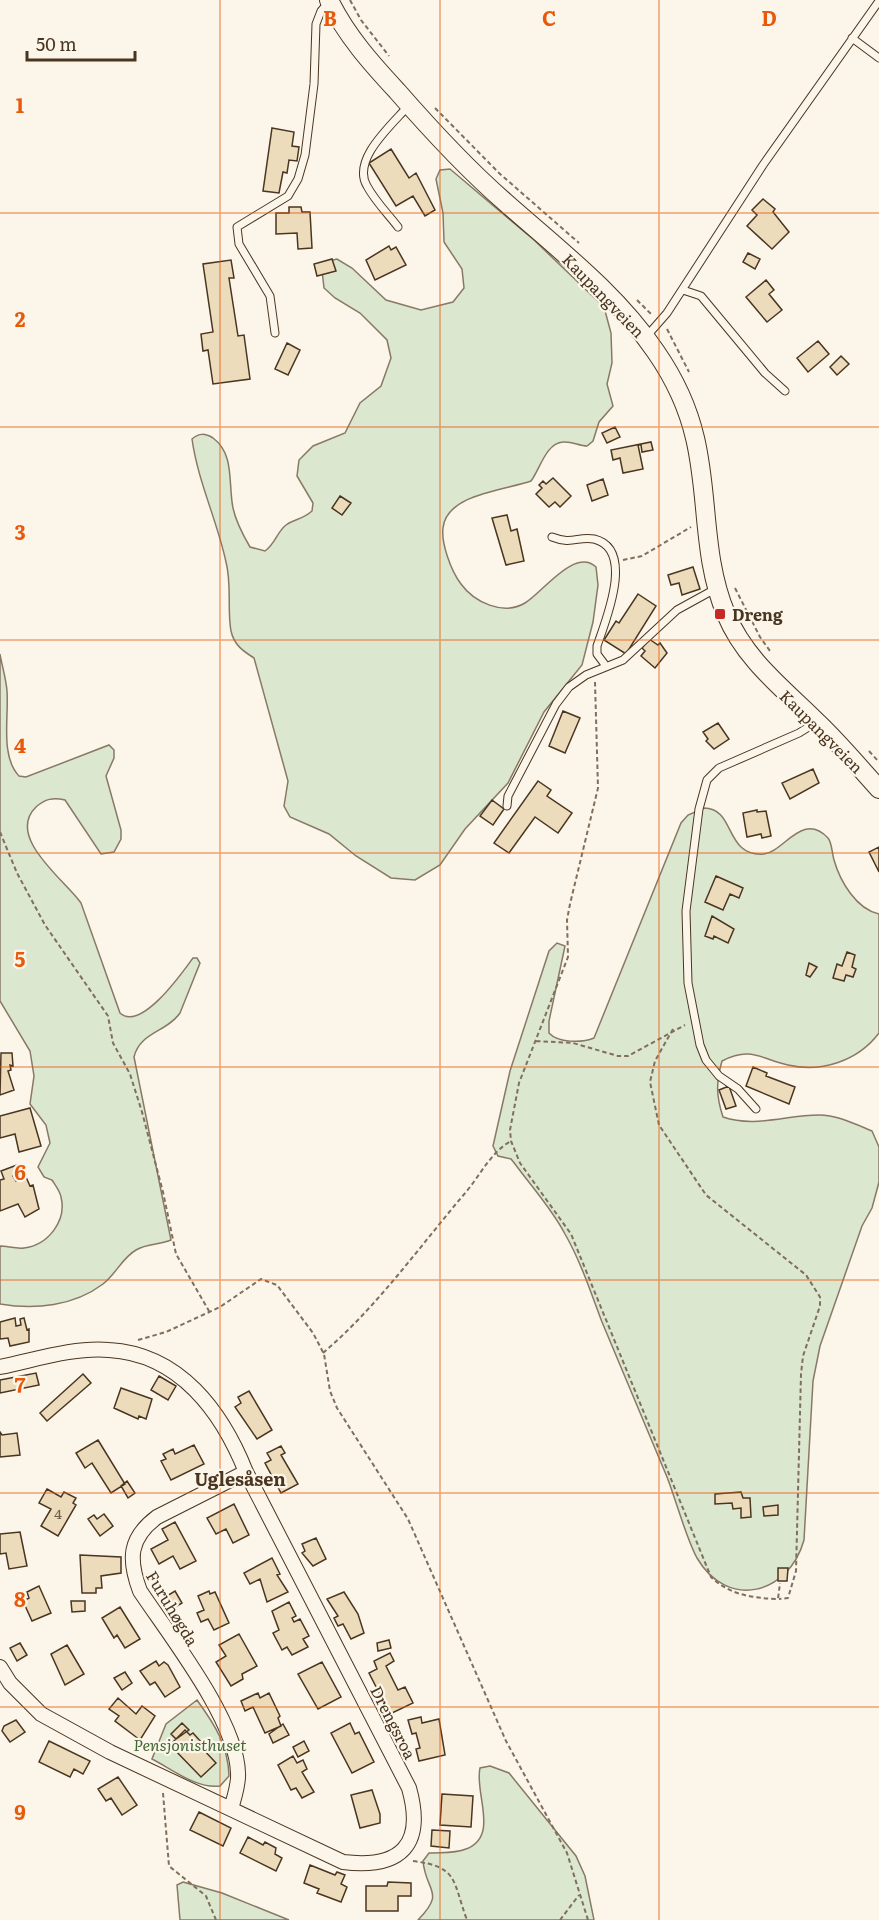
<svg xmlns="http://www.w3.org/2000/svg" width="879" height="1920" viewBox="0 0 879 1920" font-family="Literata,serif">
  <rect width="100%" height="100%" fill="#fbf6e9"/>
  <path fill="#dce7d0" stroke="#887966" stroke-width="1.5" d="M450 169 534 240 604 307 611 333 612 363 607 384 613 406 599 422 593 441 587 446C579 446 572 441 563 442 546 443 540 469 531 481 506 490 446 494 443 528 441 543 451 571 461 584 474 602 503 616 525 603 542 593 575 547 596 567L598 585 593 622 582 665 544 712 508 783 465 829 440 865 415 880 391 878 356 856 329 834 290 817 284 806 288 781 254 658C243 651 234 645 231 631 227 610 232 585 226 562 217 520 198 482 192 439 199 433 205 433 213 438 235 454 228 484 233 508 236 522 243 535 250 547L265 551C275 544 277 532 286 525 294 519 302 520 312 511L313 503 297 476 299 460 313 446 345 433 360 403 381 386 391 358 387 340 360 313 335 298 324 288 322 270 325 262 337 259 352 268 386 300 421 310 453 302 464 288 462 269 444 242 443 213 436 179 440 170Z
    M0 654C2 666 6 678 7 691 9 717 0 756 19 776L26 777 109 745 114 750V758L106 776 121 830V839L114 852 101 854 65 800C53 797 45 799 36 807 5 837 66 881 81 903L120 1013C141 1032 182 973 193 958H197L200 963 180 1013C167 1032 140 1032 134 1057L171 1240C160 1245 147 1243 136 1250 122 1258 116 1274 103 1284 74 1306 35 1310 0 1304V1246C7 1246 16 1249 24 1248 48 1245 67 1221 61 1197 60 1191 55 1185 52 1180L44 1177 38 1167 50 1143 46 1125 30 1104 34 1076 30 1051 0 1001Z
    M704 808C736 808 724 857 764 854 784 852 802 811 828 838 832 843 832 853 834 860 840 881 856 909 879 914V1033C858 1061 821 1073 788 1065 761 1059 751 1046 722 1061 716 1082 716 1096 723 1117 755 1128 786 1115 819 1115 837 1115 855 1124 872 1131L879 1147V1182L872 1208 862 1226 820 1346 813 1381 804 1540C789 1594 728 1611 697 1558 686 1538 676 1500 667 1477 645 1425 624 1374 602 1322 591 1293 581 1262 565 1234 552 1209 532 1187 515 1164L511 1159 498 1156 493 1146 510 1071 549 951 557 943 565 946 549 1021V1033C558 1043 582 1043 594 1038L681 823 688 815Z
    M197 1700C215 1725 228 1745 229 1776L220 1786C196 1789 172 1769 152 1759L166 1724Z
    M490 1766 509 1773 576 1856 585 1876 594 1920H418C446 1891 426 1893 423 1861L429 1853C441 1852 454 1854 466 1849 500 1836 474 1793 480 1768Z
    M183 1882 222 1893 289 1920H180L177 1885Z"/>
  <path fill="#ecdcbc" stroke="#4a3520" stroke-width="1.5" d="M272 128 294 132 292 146 299 147 297 161 289 160 287 173 283 172 279 193 263 191Z
    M391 149 409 178 416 173 435 210 425 216 413 196 396 206 369 163Z
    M763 199 775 209 773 212 789 232 772 249 747 226 757 215 752 210Z
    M289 207H301L302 212H310L312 248 298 249 297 233 276 234V213H289Z
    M389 246 391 250 396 247 406 265 375 280 366 260Z
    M748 253 760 259 755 269 743 262Z
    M332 259 336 271 317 276 314 264Z
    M231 260 234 278H229L238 336 244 335 250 379 213 384 208 350 203 351 201 334 213 332 203 264Z
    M766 280 774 290 769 294 782 310 767 322 746 297Z
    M818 341 829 354 808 372 797 358Z
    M287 343 300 350 288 375 275 369Z
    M841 356 849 364 837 375 830 367Z
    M615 427 620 437 607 443 602 433Z
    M651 442 653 450 642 452 641 445H638L643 469 623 473 620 458 613 460 611 450Z
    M553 478 571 496 560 507 555 502 549 507 536 494 542 488 539 485 543 481 546 484Z
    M603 479 608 495 592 501 587 485Z
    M340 496 351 503 342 515 332 508Z
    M507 515 511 531 517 529 524 561 506 565 492 518Z
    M693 567 700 589 682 595 679 583 671 585 668 575Z
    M638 594 656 606 626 654 604 640 616 621 619 623Z
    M649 639 658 645 660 643 667 653 655 668 641 656 645 651 642 648Z
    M563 711 580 718 565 753 549 746Z
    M718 723 729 739 714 749 706 741 708 739 703 732Z
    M813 769 819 783 790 799 782 783Z
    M538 781 551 790 547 796 572 813 558 833 535 817 509 853 494 843Z
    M492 800 504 809 493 825 480 816Z
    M757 810V812L766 811 771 836 762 838 761 834 747 837 743 813Z
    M879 847V872L869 852Z
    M716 876 743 888 739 898 730 894 723 910 705 902Z
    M712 916 734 929 728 943 714 936 713 939 705 936Z
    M847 952 855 955 852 967 856 969 853 977 846 975 844 981 833 978 837 964 842 966Z
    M809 963 817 967 810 977 806 975Z
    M1 1053H12L13 1066 10 1065 11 1070 8 1071 14 1090 0 1095Z
    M753 1067 767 1073 766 1076 795 1087 789 1104 746 1086Z
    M729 1086 736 1106 726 1109 719 1090Z
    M30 1108 41 1146 19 1152 15 1134 0 1138V1116Z
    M17 1165 20 1173 13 1176 16 1181 26 1177 30 1186 33 1185 39 1209 25 1217 18 1204 0 1211V1180L4 1179 1 1171Z
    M15 1318 16 1326 21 1325 20 1319 24 1318 27 1330 29 1329V1342L10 1346 8 1338 0 1339V1322Z
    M36 1373 39 1385 0 1393V1380Z
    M83 1374 91 1383 47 1421 40 1413Z
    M159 1376 176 1386 168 1400 151 1390Z
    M121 1388 152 1399 146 1419 139 1416 138 1419 114 1408Z
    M249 1391 272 1430 257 1439 235 1407 241 1403 238 1397Z
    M0 1432 2 1435 17 1433 20 1455 0 1457Z
    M98 1440 125 1484 111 1493 92 1463 85 1468 76 1453Z
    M194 1445 204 1464 171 1480 161 1461 166 1459 163 1454 173 1449 175 1454Z
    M281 1446 285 1453 281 1455 298 1484 281 1493 265 1463 271 1460 267 1453Z
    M127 1481 135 1493 128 1498 121 1486Z
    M47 1489 61 1497 64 1492 76 1498 73 1503 76 1505 58 1536 41 1526 51 1509 39 1503Z
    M741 1492 743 1498H750L751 1517 741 1518V1508L733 1509 732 1503 715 1504V1494Z
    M234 1504 249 1535 233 1543 226 1529 216 1534 207 1518Z
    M778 1505V1515L764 1516 763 1507Z
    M104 1514 113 1526 100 1536 88 1519 94 1515 97 1519Z
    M175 1522 196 1561 180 1569 173 1556 159 1564 151 1549 168 1540 162 1529Z
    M20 1532 27 1566 9 1569 6 1553 0 1554V1534Z
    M316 1538 326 1559 313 1566 302 1553 305 1551 302 1544Z
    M80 1555 121 1557V1573L101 1576 102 1588H96V1593H82Z
    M272 1558 280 1574 277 1575 288 1592 267 1602 260 1579 250 1584 244 1573Z
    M778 1568H788L787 1581H778Z
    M39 1586 51 1613 32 1621 23 1601 29 1598 27 1592Z
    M175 1591 182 1603 169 1611 162 1599Z
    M209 1591 210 1594 215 1592 229 1623 214 1630 208 1619 201 1622 197 1613 204 1610 198 1596Z
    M344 1592 358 1614 364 1633 351 1639 343 1624 338 1626 334 1618 338 1616 327 1599Z
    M71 1601H85V1611L72 1612Z
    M289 1602 296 1616 292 1618 294 1622 300 1619 309 1636 303 1639 308 1647 292 1655 287 1647 282 1650 273 1633 279 1630 272 1611Z
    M120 1607 140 1639 125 1648 117 1635 114 1638 102 1618Z
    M239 1634 257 1666 242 1674 243 1679 231 1686 216 1662 226 1656 219 1645Z
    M389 1640 391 1648 378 1651 377 1643Z
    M20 1643 27 1655 17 1661 10 1648Z
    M67 1645 84 1674 65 1685 51 1654Z
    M390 1653 394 1661 386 1666 398 1690 405 1687 413 1703 390 1714 369 1673 377 1669 374 1661Z
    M156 1661 159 1666 164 1662 168 1665 180 1687 165 1697 155 1682 150 1685 140 1671Z
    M322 1662 341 1697 318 1709 298 1674Z
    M125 1672 132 1683 122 1690 114 1678Z
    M258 1693 260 1698 269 1693 280 1716 278 1718 281 1726 265 1733 253 1707 245 1711 241 1701Z
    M118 1698 136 1714 142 1706 155 1716 140 1740 115 1721 119 1716 109 1709Z
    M421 1717 422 1723 439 1719 445 1755 419 1761 416 1749 420 1748 416 1733 412 1734 408 1720Z
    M16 1720 25 1732 10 1742 2 1731 4 1726Z
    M182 1723 189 1730 176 1739 171 1734Z
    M350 1723 355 1734 359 1732 374 1762 352 1773 331 1733Z
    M283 1724 289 1735 273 1743 269 1734Z
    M185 1730 190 1735 193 1733 202 1743 200 1746 216 1763 201 1777 170 1745Z
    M49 1741 90 1761 83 1774 74 1769 70 1777 39 1762Z
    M304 1741 309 1751 298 1757 293 1747Z
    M293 1756 297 1763 303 1760 307 1769 302 1772 314 1792 302 1798 296 1788 291 1790 278 1765Z
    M118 1777 137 1805 122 1815 111 1798 106 1801 98 1789Z
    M372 1790 380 1814V1823L360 1828 351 1795Z
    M442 1794 473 1796 471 1827 440 1825Z
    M199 1812 231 1828 223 1846 190 1830Z
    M432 1830 450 1831 449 1848 431 1846Z
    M248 1837 263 1845 265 1842 276 1848 275 1854 282 1858 276 1871 240 1853Z
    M310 1865 335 1875 337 1872 345 1875 341 1884 347 1887 341 1902 317 1893 319 1889 304 1883Z
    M388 1882 411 1883V1896H398V1911H366V1886H387Z"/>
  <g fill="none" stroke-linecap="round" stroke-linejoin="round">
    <defs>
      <path id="lane" d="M852 38 879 58
        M398 227C388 214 375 201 367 186 351 159 393 124 409 105
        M683 290 701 296 765 373 785 391
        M275 333 270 296 239 244 237 227 288 196 298 179 305 155 314 84 316 24 321 11 328 3
        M646 337 667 313 763 165 879 1
        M552 537C572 545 578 536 594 539 636 549 605 622 597 646V654L606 666
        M507 806 508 796 556 704 569 687 586 675 623 660 677 610 717 588
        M756 1109 738 1089 719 1076 706 1060 700 1045 688 983 686 911 699 809 707 780 719 768 799 733 815 723"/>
      <path id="street" d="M0 1367C35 1360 73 1347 109 1350 180 1354 222 1412 246 1472L409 1788C425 1845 401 1869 343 1862L110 1752 41 1714 10 1683 0 1667
        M231 1809C234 1798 239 1784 238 1773 237 1721 170 1636 140 1591 128 1559 129 1538 157 1517L246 1472"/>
      <path id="secondary" d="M329 0C346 35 371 63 397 91 431 130 466 168 505 202 558 249 616 293 656 352 674 378 688 408 695 438 709 496 702 557 726 614 745 660 784 689 818 723 840 744 859 767 879 789"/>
    </defs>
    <use href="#lane" stroke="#4a3520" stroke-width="9"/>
    <use href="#street" stroke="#4a3520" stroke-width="16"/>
    <use href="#secondary" stroke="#4a3520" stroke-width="20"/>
    <path stroke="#7f6f5c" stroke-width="2" stroke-dasharray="4.5 3" stroke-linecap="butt" d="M350 0 361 20 389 56
      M435 108 499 173 579 243
      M637 300 652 315
      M667 329 689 372
      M623 560 642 556 691 527
      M735 588 760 637 770 651
      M595 682 598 788 570 904 567 920 568 957 519 1083 510 1130 511 1141 520 1163 571 1234 711 1577C730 1595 752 1598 778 1599L780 1583
      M869 751 879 762
      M0 832 17 873 45 925 108 1016 113 1043 130 1074 142 1112 163 1192 176 1254 209 1311
      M673 1029 655 1061 650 1082 659 1125 706 1195 806 1275 820 1297V1306L803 1356 801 1374 796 1571 788 1598 779 1599
      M536 1041 573 1043 618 1056H628L685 1025
      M138 1340 166 1332 220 1307 261 1279 277 1285 313 1333 324 1354 330 1391 337 1408 408 1519 506 1741 567 1853 588 1920
      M323 1353C377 1307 420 1246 466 1192 481 1174 491 1152 511 1141
      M163 1793 169 1866 206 1896 216 1920
      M413 1861C459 1867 452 1880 467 1920
      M560 1920 579 1895"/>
    <use href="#lane" stroke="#fbf6e9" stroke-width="7"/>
    <use href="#street" stroke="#fbf6e9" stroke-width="14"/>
    <use href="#secondary" stroke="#fbf6e9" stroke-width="18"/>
  </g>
  <path fill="none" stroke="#e8590c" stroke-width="1.5" stroke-opacity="0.55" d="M220 0V1920M440 0V1920M659 0V1920M0 213H879M0 427H879M0 640H879M0 853H879M0 1067H879M0 1280H879M0 1493H879M0 1707H879"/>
  <rect fill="#c62828" stroke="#fbf6e9" stroke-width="2" x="714" y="608" width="12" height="12" rx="3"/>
  <g text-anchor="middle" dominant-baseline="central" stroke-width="4.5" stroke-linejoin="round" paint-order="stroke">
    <g font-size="14" fill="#725f47">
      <text x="58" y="1513">4</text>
    </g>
    <g font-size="16" fill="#4a3520" stroke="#fbf6e9">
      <text transform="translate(604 295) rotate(46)">Kaupangveien</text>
      <text transform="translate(822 731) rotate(45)">Kaupangveien</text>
      <text transform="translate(173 1608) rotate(59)">Furuhøgda</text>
      <text transform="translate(394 1722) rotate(63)">Drengsroa</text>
    </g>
    <g font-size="16" font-weight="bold" fill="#4a3520" stroke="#fbf6e9" text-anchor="start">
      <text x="732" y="614">Dreng</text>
    </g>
    <g font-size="16" font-style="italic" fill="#436837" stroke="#fbf6e9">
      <text x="190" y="1744">Pensjonisthuset</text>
    </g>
    <g font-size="18" font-weight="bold" fill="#4a3520" stroke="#fbf6e9">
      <text x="240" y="1478">Uglesåsen</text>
    </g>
  </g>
  <g font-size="20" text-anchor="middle" font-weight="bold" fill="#e8590c" stroke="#fbf6e9" stroke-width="4.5" stroke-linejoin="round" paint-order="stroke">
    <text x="330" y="26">B</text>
    <text x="549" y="26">C</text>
    <text x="769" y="26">D</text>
    <text x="20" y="113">1</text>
    <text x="20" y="327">2</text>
    <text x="20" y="540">3</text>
    <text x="20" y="753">4</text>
    <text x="20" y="967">5</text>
    <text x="20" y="1180">6</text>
    <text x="20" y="1393">7</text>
    <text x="20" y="1607">8</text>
    <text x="20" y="1820">9</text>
  </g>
  <path d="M27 51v9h108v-9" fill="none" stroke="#4a3520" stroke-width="3"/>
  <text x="36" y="51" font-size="18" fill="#4a3520" stroke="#fbf6e9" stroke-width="4.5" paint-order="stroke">50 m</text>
</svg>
